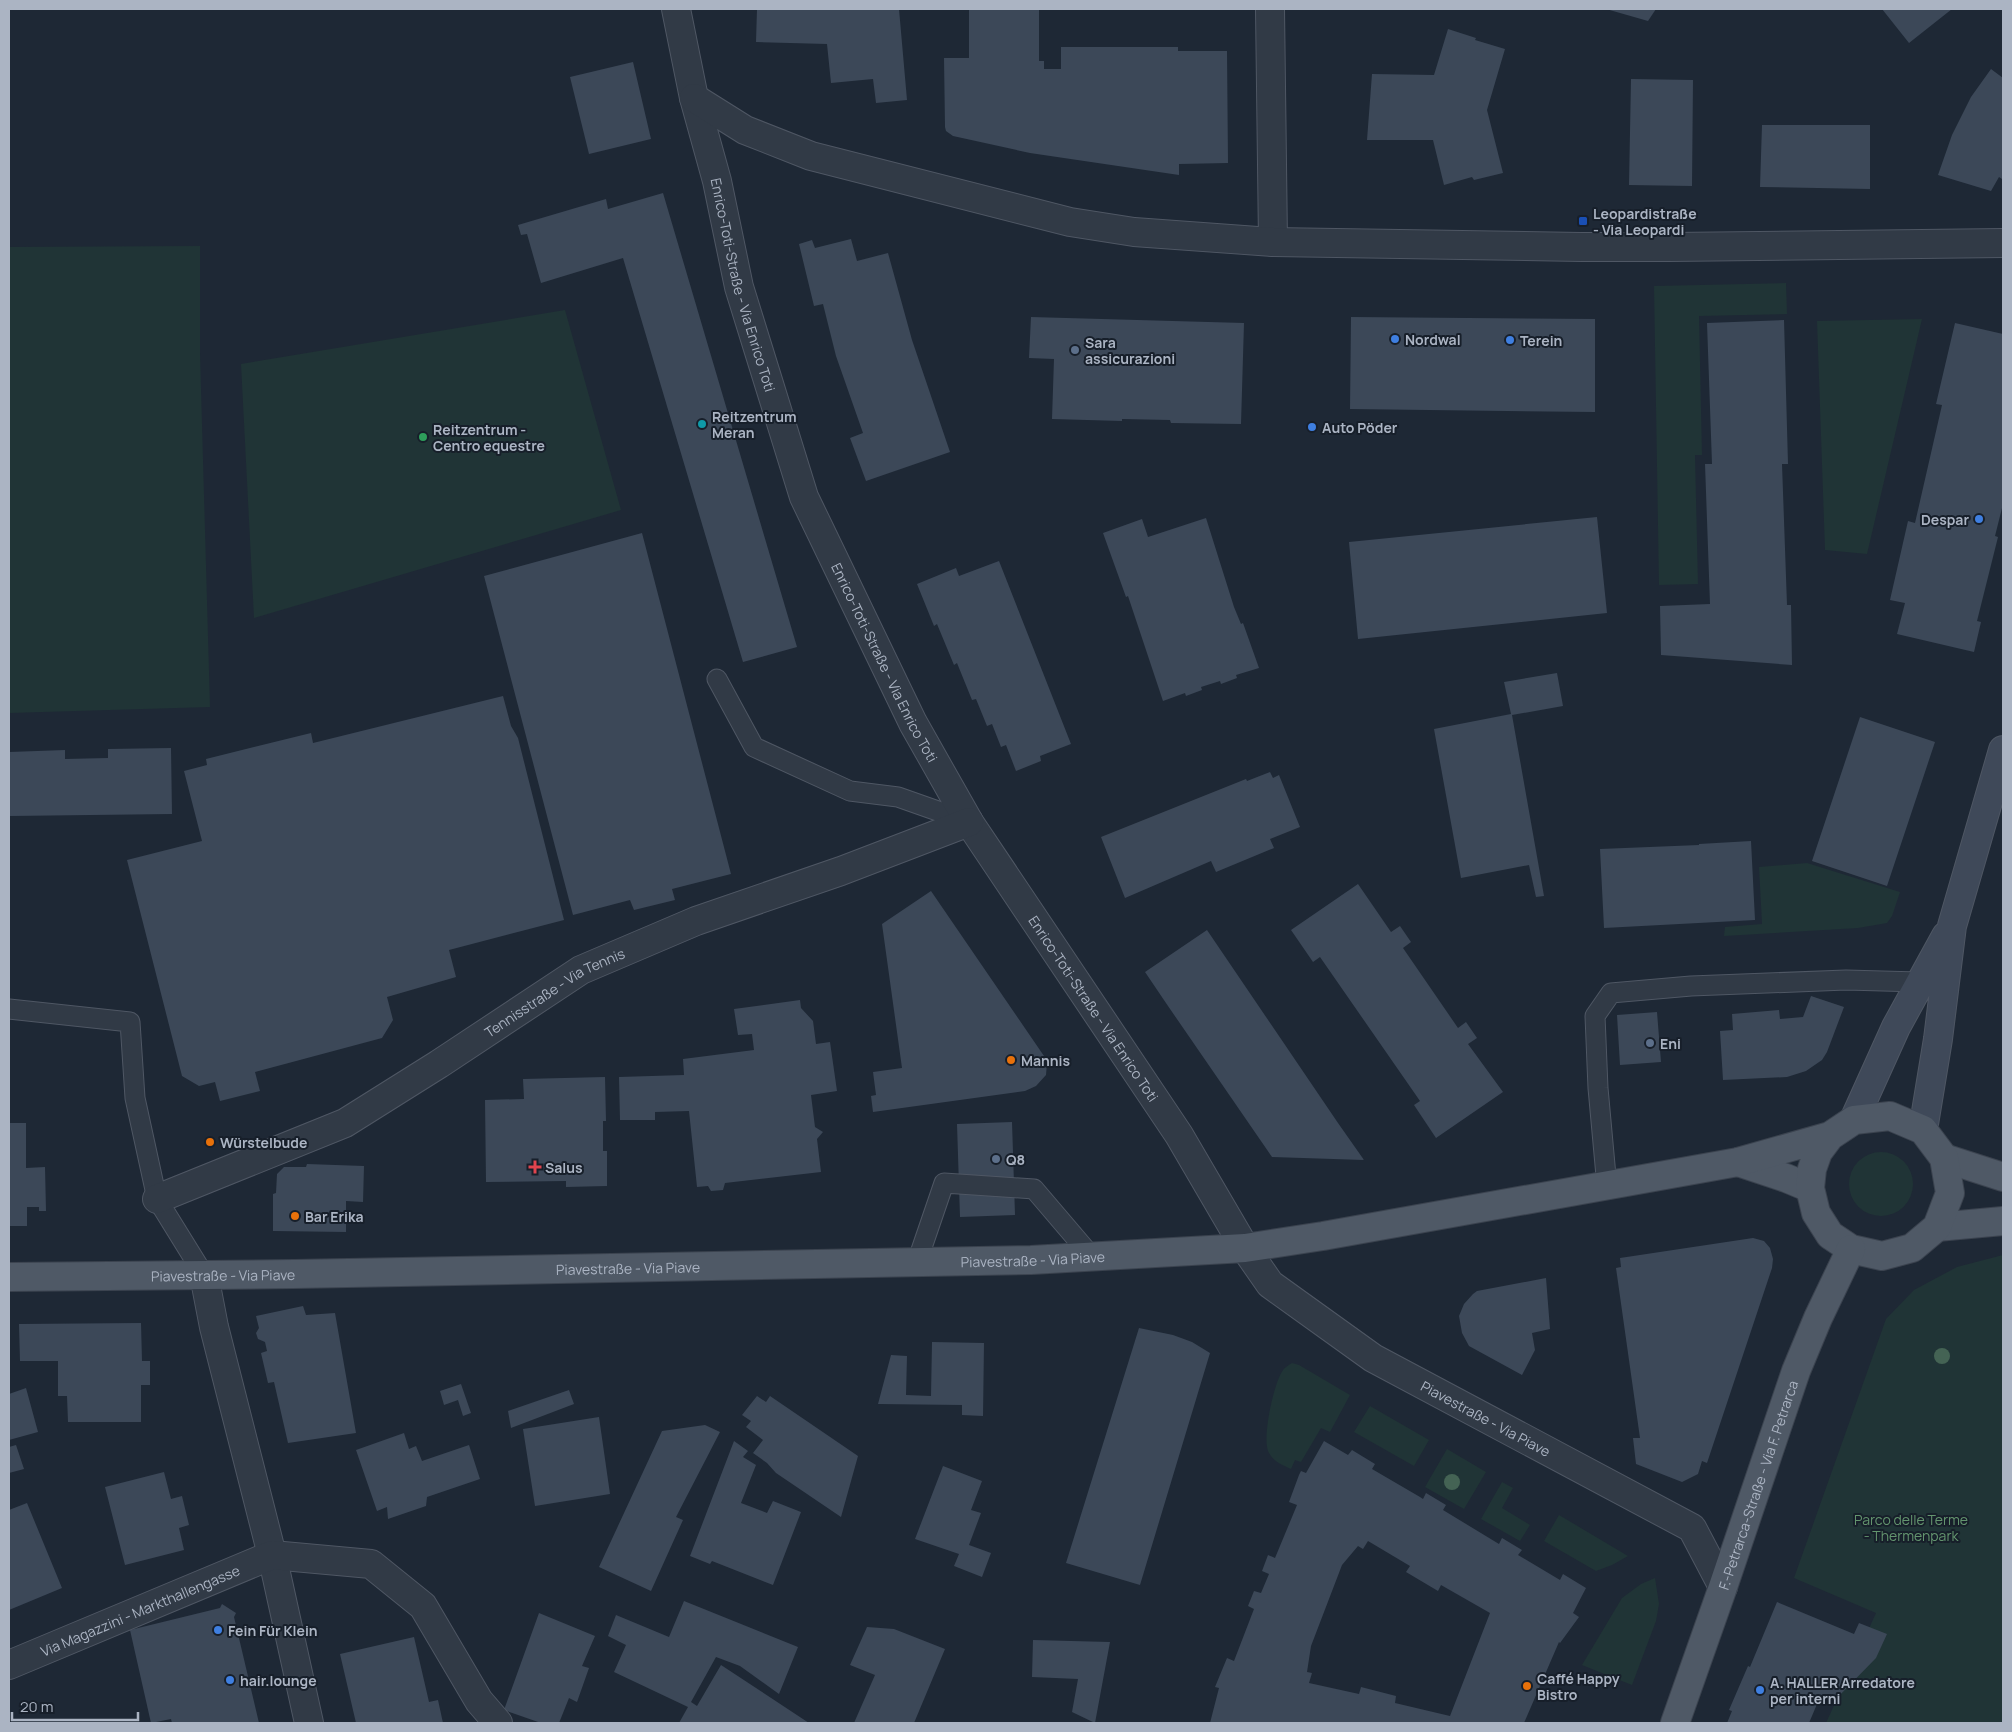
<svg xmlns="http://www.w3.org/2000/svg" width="2012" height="1732" viewBox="0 0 2012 1732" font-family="Manrope,sans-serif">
  <rect width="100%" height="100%" fill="#1e2835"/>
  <path fill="#203436" d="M200 246V353L210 707 9 713V247Z
    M1786 283 1787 314 1699 316 1702 455H1695L1698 584 1659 585 1654 286Z
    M565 310 621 510 254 618 241 364Z
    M1922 319 1867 554 1825 550 1817 321Z
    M1807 863 1900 892 1892 916 1887 923 1858 928 1724 936 1725 927 1762 924 1759 867Z
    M1849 1184a32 32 0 1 1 64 0a32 32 0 1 1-64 0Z
    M2003 1255V1723H1826L1876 1613 1794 1578 1886 1319 1914 1290 1957 1267Z
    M1292 1363 1299 1365 1350 1395 1330 1432 1321 1428 1301 1462 1295 1460 1291 1469C1283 1465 1274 1462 1269 1453 1261 1440 1274 1382 1283 1370 1285 1367 1289 1365 1292 1363Z
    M1370 1406 1429 1440 1414 1466 1354 1432Z
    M1447 1449 1486 1472 1464 1509 1425 1487Z
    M1502 1482 1513 1488 1502 1508 1530 1525 1520 1541 1481 1519Z
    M1559 1515 1628 1556 1612 1565 1596 1571 1544 1541Z
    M1655 1578 1659 1604 1656 1621 1632 1685 1582 1665 1622 1598 1641 1584Z"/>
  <path fill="#3c4858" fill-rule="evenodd" d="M757 9H899L907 100 876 103 873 79 831 83 827 44 756 42Z
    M969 9H1039V61H1044V69H1061V47H1178V51H1227L1228 163 1179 164V175L1030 153 953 136 946 131 945 127 944 58H969Z
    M1606 9H1656L1648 21Z
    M1882 9H1952L1909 43Z
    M1448 29 1476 38 1475 40 1505 49 1487 110 1503 173 1474 180 1472 177 1444 185 1433 140H1367L1372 74 1434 75Z
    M633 62 651 139 589 154 570 77Z
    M1991 69 2003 78V176L2002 179 1999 177 1991 191 1938 175 1952 135 1971 97Z
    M1631 79 1693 80 1692 186 1629 185Z
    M1762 125H1870V189L1760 187Z
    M663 193 797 647 743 662 623 258 541 283 527 234 521 235 518 225 606 199 608 209Z
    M851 239 857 261 888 253 912 340 950 452 866 481 850 438 863 433 836 356 823 304 814 306 799 244 812 240 815 248Z
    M1031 317 1244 323 1241 424 1171 423 1170 420 1122 419V421L1052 419 1054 359 1029 358Z
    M1351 317 1595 319V412L1350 409Z
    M1784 320 1788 464H1782L1787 605H1791L1792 665 1661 655 1660 606 1710 604 1705 464H1712L1707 323Z
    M1955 323 2003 334V504L1995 536 1998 537 1977 621 1981 622 1974 652 1897 634 1905 603 1890 600 1908 521 1915 523 1942 405 1936 404Z
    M1597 517 1607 613 1358 639 1349 542Z
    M1206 518 1234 607 1241 624 1243 623 1259 668 1236 675 1237 678 1221 684 1220 681 1201 687 1202 690 1186 696 1185 693 1163 701 1128 596 1126 597 1103 533 1142 519 1148 537Z
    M642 533 731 874 672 889 675 900 634 910 630 900 573 915 484 576Z
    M999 561 1071 744 1040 756 1041 761 1016 771 1006 745 1001 747 992 724 987 726 976 699 972 700 957 663 954 665 937 624 934 626 917 584 956 568 959 576Z
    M1557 673 1563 706 1512 715 1544 896 1536 897 1529 865 1461 878 1434 729 1511 714 1504 682Z
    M503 696 511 726 518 738 564 920 449 950 456 977 387 997 393 1020 382 1038 255 1072 260 1091 220 1101 215 1082 199 1086 182 1076 127 860 202 841 184 771 207 765 206 759 311 733 313 743Z
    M1860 717 1935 742 1887 886 1812 861Z
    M171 748 172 814 10 816 9 752 65 750V759L108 758V749Z
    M1270 772 1273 778 1279 775 1300 827 1270 839 1274 848 1216 872 1211 861 1125 898 1101 837 1246 779 1247 781Z
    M1751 841 1755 920 1604 928 1600 849 1699 845V844Z
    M1358 884 1391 932 1400 926 1411 942 1403 948 1458 1028 1466 1022 1477 1038 1468 1044 1503 1092 1436 1138 1414 1105 1420 1101 1320 957 1313 962 1291 930Z
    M931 891 1044 1056 1047 1063 1046 1075 1036 1086 1025 1091 873 1112 871 1096 876 1095 873 1072 902 1068 882 924Z
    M1207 930 1338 1123 1364 1160 1272 1157 1168 1006 1145 972Z
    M1811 996 1844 1007 1827 1052 1822 1060 1806 1071 1787 1077 1723 1080 1720 1031 1733 1030 1732 1014 1779 1010 1780 1019 1803 1017Z
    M800 1000 801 1008 813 1021 816 1044 830 1042 837 1091 811 1095 815 1127 823 1132 817 1139 821 1172 725 1183 723 1190 711 1191 708 1186 697 1187 689 1111 655 1112V1120H620L619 1077 684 1075 683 1059 754 1050 752 1034 738 1035 734 1009Z
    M1657 1012 1661 1062 1620 1065 1617 1015Z
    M605 1077 606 1121H603V1151H607V1186L566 1187V1181L486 1182 485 1100 524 1099 523 1079Z
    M1012 1122 1015 1215 960 1217 957 1124Z
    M9 1123H26V1168L45 1167 46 1211H39V1207H27V1226H9Z
    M307 1164 364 1166 363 1202 346 1201V1232L273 1231V1194L276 1193 277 1174 284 1167H306Z
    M1753 1238 1764 1241 1770 1248 1773 1259 1772 1268 1707 1463 1702 1461 1698 1474 1682 1482 1636 1464 1633 1438H1640L1616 1268 1621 1267 1620 1258Z
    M1546 1278 1550 1329 1532 1333 1535 1350 1522 1375 1469 1346 1462 1333 1459 1316 1464 1304 1473 1294 1477 1291Z
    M303 1306 306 1315 335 1313 356 1433 288 1443 274 1382 268 1383 261 1353 267 1351 265 1342 258 1339 256 1333 259 1328 256 1316Z
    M141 1323 142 1361H150V1385H141V1422H68L67 1396H58V1361H20L19 1324Z
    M1139 1328 1173 1335 1192 1342 1210 1353 1140 1585 1066 1563Z
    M932 1342 984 1343 983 1416 962 1415V1405L878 1404 891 1355 907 1356 906 1395 931 1396Z
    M461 1384 471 1413 463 1416 458 1400 444 1405 440 1391Z
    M26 1388 38 1432 9 1440V1394Z
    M569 1390 574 1404 511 1428 508 1411Z
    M757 1396 766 1402 770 1396 858 1456 841 1517 776 1473 767 1463 753 1453 763 1440 746 1427 751 1421 742 1415Z
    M599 1417 610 1494 535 1506 523 1429Z
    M705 1425 720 1432 676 1517 683 1520 651 1591 599 1567 662 1431Z
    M404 1433 409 1449 416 1446 422 1461 469 1445 480 1479 427 1497 426 1506 388 1519 387 1507 377 1511 356 1450Z
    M734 1441 748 1451 743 1457 756 1465 741 1503 767 1513 773 1501 801 1512 773 1585 712 1561 710 1564 690 1556Z
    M1324 1441 1348 1455 1352 1450 1375 1464 1372 1469 1420 1497 1423 1499 1426 1493 1446 1505 1443 1510 1499 1544 1502 1538 1522 1550 1518 1555 1560 1580 1563 1574 1586 1588 1573 1613 1579 1617 1560 1643 1559 1642 1524 1723H1210L1219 1688 1215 1687 1227 1658 1234 1661 1254 1609 1248 1606 1254 1591 1261 1593 1269 1574 1262 1571 1268 1555 1275 1558 1297 1505 1289 1502 1299 1475 1301 1471 1306 1473ZM1368 1541 1410 1566 1406 1572 1438 1591 1441 1585 1490 1613 1450 1716 1395 1703 1396 1696 1361 1687 1359 1694 1309 1683 1312 1673 1307 1672 1311 1646 1342 1565 1358 1546 1363 1549Z
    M16 1445 24 1469 9 1473V1447Z
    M943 1466 982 1481 971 1510 981 1513 969 1545 991 1553 982 1577 954 1566 959 1554 915 1539Z
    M164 1472 171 1499 182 1496 189 1525 179 1528 184 1550 125 1565 105 1487Z
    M27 1503 62 1588 9 1610V1510Z
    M684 1601 798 1647 779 1694 740 1666 716 1657 691 1702 697 1706 721 1665 809 1723H679L688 1707 614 1672 626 1645 608 1636 616 1615 669 1637Z
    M1777 1602 1854 1634 1859 1623 1887 1634 1876 1658 1833 1702 1820 1697 1809 1723H1727L1732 1711 1729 1710 1748 1666 1750 1667Z
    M222 1604 236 1613 234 1617 259 1723H172L171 1719 151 1723 130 1630 220 1608Z
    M539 1613 595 1636 582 1666 589 1668 577 1702 569 1698 559 1723H541L504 1710Z
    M867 1627 894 1629 945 1649 914 1723H854L875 1675 850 1665Z
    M414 1637 429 1702 438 1700 443 1723H356L340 1654Z
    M1033 1640 1110 1642 1095 1723 1072 1712 1078 1679 1032 1677Z"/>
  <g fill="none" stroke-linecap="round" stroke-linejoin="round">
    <defs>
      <path id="lane" d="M717 679 754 747 850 791 898 797 969 822
        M9 1009 130 1022 135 1098 157 1199 204 1275
        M1607 1187 1598 1088 1595 1016 1611 993 1691 986 1846 980 1919 982
        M917 1262 944 1183 1034 1189 1092 1257"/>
      <g id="street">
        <path id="s1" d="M676 9 694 98 717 181 739 287 804 497 913 723 969 822 1179 1135 1245 1248 1270 1284 1373 1358 1692 1528 1723 1587"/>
        <path d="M1270 9 1273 242"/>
        <path d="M694 98 745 130 811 156 1070 222 1134 232 1273 242 1581 247H1671L2003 243"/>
        <path id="s2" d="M157 1199 345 1123 439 1064 581 970 696 921 841 871 969 822"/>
        <path d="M204 1275 214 1327 272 1555 309 1723"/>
        <path id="s3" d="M9 1665 272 1555 371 1564 423 1606 479 1701 498 1723"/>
      </g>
      <path id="secondary" d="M1854 1120 1896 1027 1946 936
        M1923 1130 1938 1039 1952 926 2003 750"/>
      <g id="primary">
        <path d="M1944 1158 2003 1177"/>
        <path d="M1738 1162 1786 1178 1810 1188"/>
        <path d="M1937 1227 2003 1221"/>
        <path id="s4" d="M9 1277 294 1274 1031 1260 1245 1248 1323 1236 1738 1162 1830 1136 1854 1120 1890 1116 1923 1130 1944 1158 1950 1193 1937 1227 1912 1248 1882 1256 1851 1249 1830 1235 1816 1213 1810 1188 1812 1169 1818 1152 1830 1136"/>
        <path id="s5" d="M1675 1723 1723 1587 1796 1371 1818 1318 1851 1249"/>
      </g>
    </defs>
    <use href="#lane" stroke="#4f5764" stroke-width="21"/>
    <use href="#street" stroke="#4f5764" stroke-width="30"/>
    <use href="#secondary" stroke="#4f5764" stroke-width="30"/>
    <use href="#primary" stroke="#3b434f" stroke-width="30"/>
    <use href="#lane" stroke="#313a46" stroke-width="19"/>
    <use href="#street" stroke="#313a46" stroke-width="28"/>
    <use href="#secondary" stroke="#3f4959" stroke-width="28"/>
    <use href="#primary" stroke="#4f5966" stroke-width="28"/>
  </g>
  <g fill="#446354">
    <circle cx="1942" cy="1356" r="8"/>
    <circle cx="1452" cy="1482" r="8"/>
  </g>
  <rect fill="#1a4fb4" stroke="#171f2a" stroke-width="2" x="1578" y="216" width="10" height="10" rx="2.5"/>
  <g fill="#3f7fe0" stroke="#171f2a" stroke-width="2">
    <circle cx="1395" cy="339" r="5"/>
    <circle cx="1510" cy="340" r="5"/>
    <circle cx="1312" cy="427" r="5"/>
    <circle cx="1979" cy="519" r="5"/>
    <circle cx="218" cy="1630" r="5"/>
    <circle cx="230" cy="1680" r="5"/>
    <circle cx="1760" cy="1690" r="5"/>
  </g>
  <g fill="#5c6f8a" stroke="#171f2a" stroke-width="2">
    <circle cx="1075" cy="350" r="5"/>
    <circle cx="1650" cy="1043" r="5"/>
    <circle cx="996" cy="1159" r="5"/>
  </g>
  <circle fill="#0f9aa8" stroke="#171f2a" stroke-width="2" cx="702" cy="424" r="5"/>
  <circle fill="#2e9e5b" stroke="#171f2a" stroke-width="2" cx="423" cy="437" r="5"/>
  <g fill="#e8710a" stroke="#171f2a" stroke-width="2">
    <circle cx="1011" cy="1060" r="5"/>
    <circle cx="210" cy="1142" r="5"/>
    <circle cx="295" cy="1216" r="5"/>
    <circle cx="1527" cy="1686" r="5"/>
  </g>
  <path fill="#e0444e" stroke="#171f2a" stroke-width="2" d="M532.5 1159.5h5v5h5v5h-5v5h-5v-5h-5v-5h5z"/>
  <g text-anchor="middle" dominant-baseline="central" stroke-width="4" stroke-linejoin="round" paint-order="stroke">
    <g font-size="14" font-weight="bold" fill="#abb4c3" stroke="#171f2a" text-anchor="start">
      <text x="1593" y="213">Leopardistraße<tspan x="1593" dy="16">- Via Leopardi</tspan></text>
      <text x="1405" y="339">Nordwal</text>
      <text x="1520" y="340">Terein</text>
      <text x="1085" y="342">Sara<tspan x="1085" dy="16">assicurazioni</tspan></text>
      <text x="712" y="416">Reitzentrum<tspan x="712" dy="16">Meran</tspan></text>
      <text x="1322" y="427">Auto Pöder</text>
      <text x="433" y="429">Reitzentrum -<tspan x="433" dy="16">Centro equestre</tspan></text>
      <text x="1969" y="519" text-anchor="end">Despar</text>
      <text x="1660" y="1043">Eni</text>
      <text x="1021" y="1060">Mannis</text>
      <text x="220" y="1142">Würstelbude</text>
      <text x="1006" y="1159">Q8</text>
      <text x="545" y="1167">Salus</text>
      <text x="305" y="1216">Bar Erika</text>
      <text x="228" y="1630">Fein Für Klein</text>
      <text x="1537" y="1678">Caffé Happy<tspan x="1537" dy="16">Bistro</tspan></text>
      <text x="240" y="1680">hair.lounge</text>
      <text x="1770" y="1682">A. HALLER Arredatore<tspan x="1770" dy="16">per interni</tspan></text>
    </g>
    <g font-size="14" fill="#abb4c3" stroke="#171f2a">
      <text stroke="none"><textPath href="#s1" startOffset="284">Enrico-Toti-Straße - Via Enrico Toti</textPath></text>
      <text stroke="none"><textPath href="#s1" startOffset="689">Enrico-Toti-Straße - Via Enrico Toti</textPath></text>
      <text stroke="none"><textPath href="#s2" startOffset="450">Tennisstraße - Via Tennis</textPath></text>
      <text stroke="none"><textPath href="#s1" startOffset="1094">Enrico-Toti-Straße - Via Enrico Toti</textPath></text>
      <text stroke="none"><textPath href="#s4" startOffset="1024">Piavestraße - Via Piave</textPath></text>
      <text stroke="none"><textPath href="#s4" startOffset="619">Piavestraße - Via Piave</textPath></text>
      <text stroke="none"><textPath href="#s4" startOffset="214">Piavestraße - Via Piave</textPath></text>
      <text stroke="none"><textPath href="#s1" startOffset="1676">Piavestraße - Via Piave</textPath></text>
      <text stroke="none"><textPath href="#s5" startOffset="252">F.-Petrarca-Straße - Via F. Petrarca</textPath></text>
      <text stroke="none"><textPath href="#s3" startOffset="142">Via Magazzini - Markthallengasse</textPath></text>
    </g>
    <g font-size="14" fill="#63946e" stroke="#171f2a">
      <text x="1911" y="1519">Parco delle Terme<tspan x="1911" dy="16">- Thermenpark</tspan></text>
    </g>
  </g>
  <rect width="2012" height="1732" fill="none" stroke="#abb4c3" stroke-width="20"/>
  <path d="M12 1712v8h126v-8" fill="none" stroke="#abb4c3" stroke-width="2.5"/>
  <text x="20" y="1712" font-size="15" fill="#abb4c3" stroke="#171f2a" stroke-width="4" paint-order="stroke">20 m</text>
</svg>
